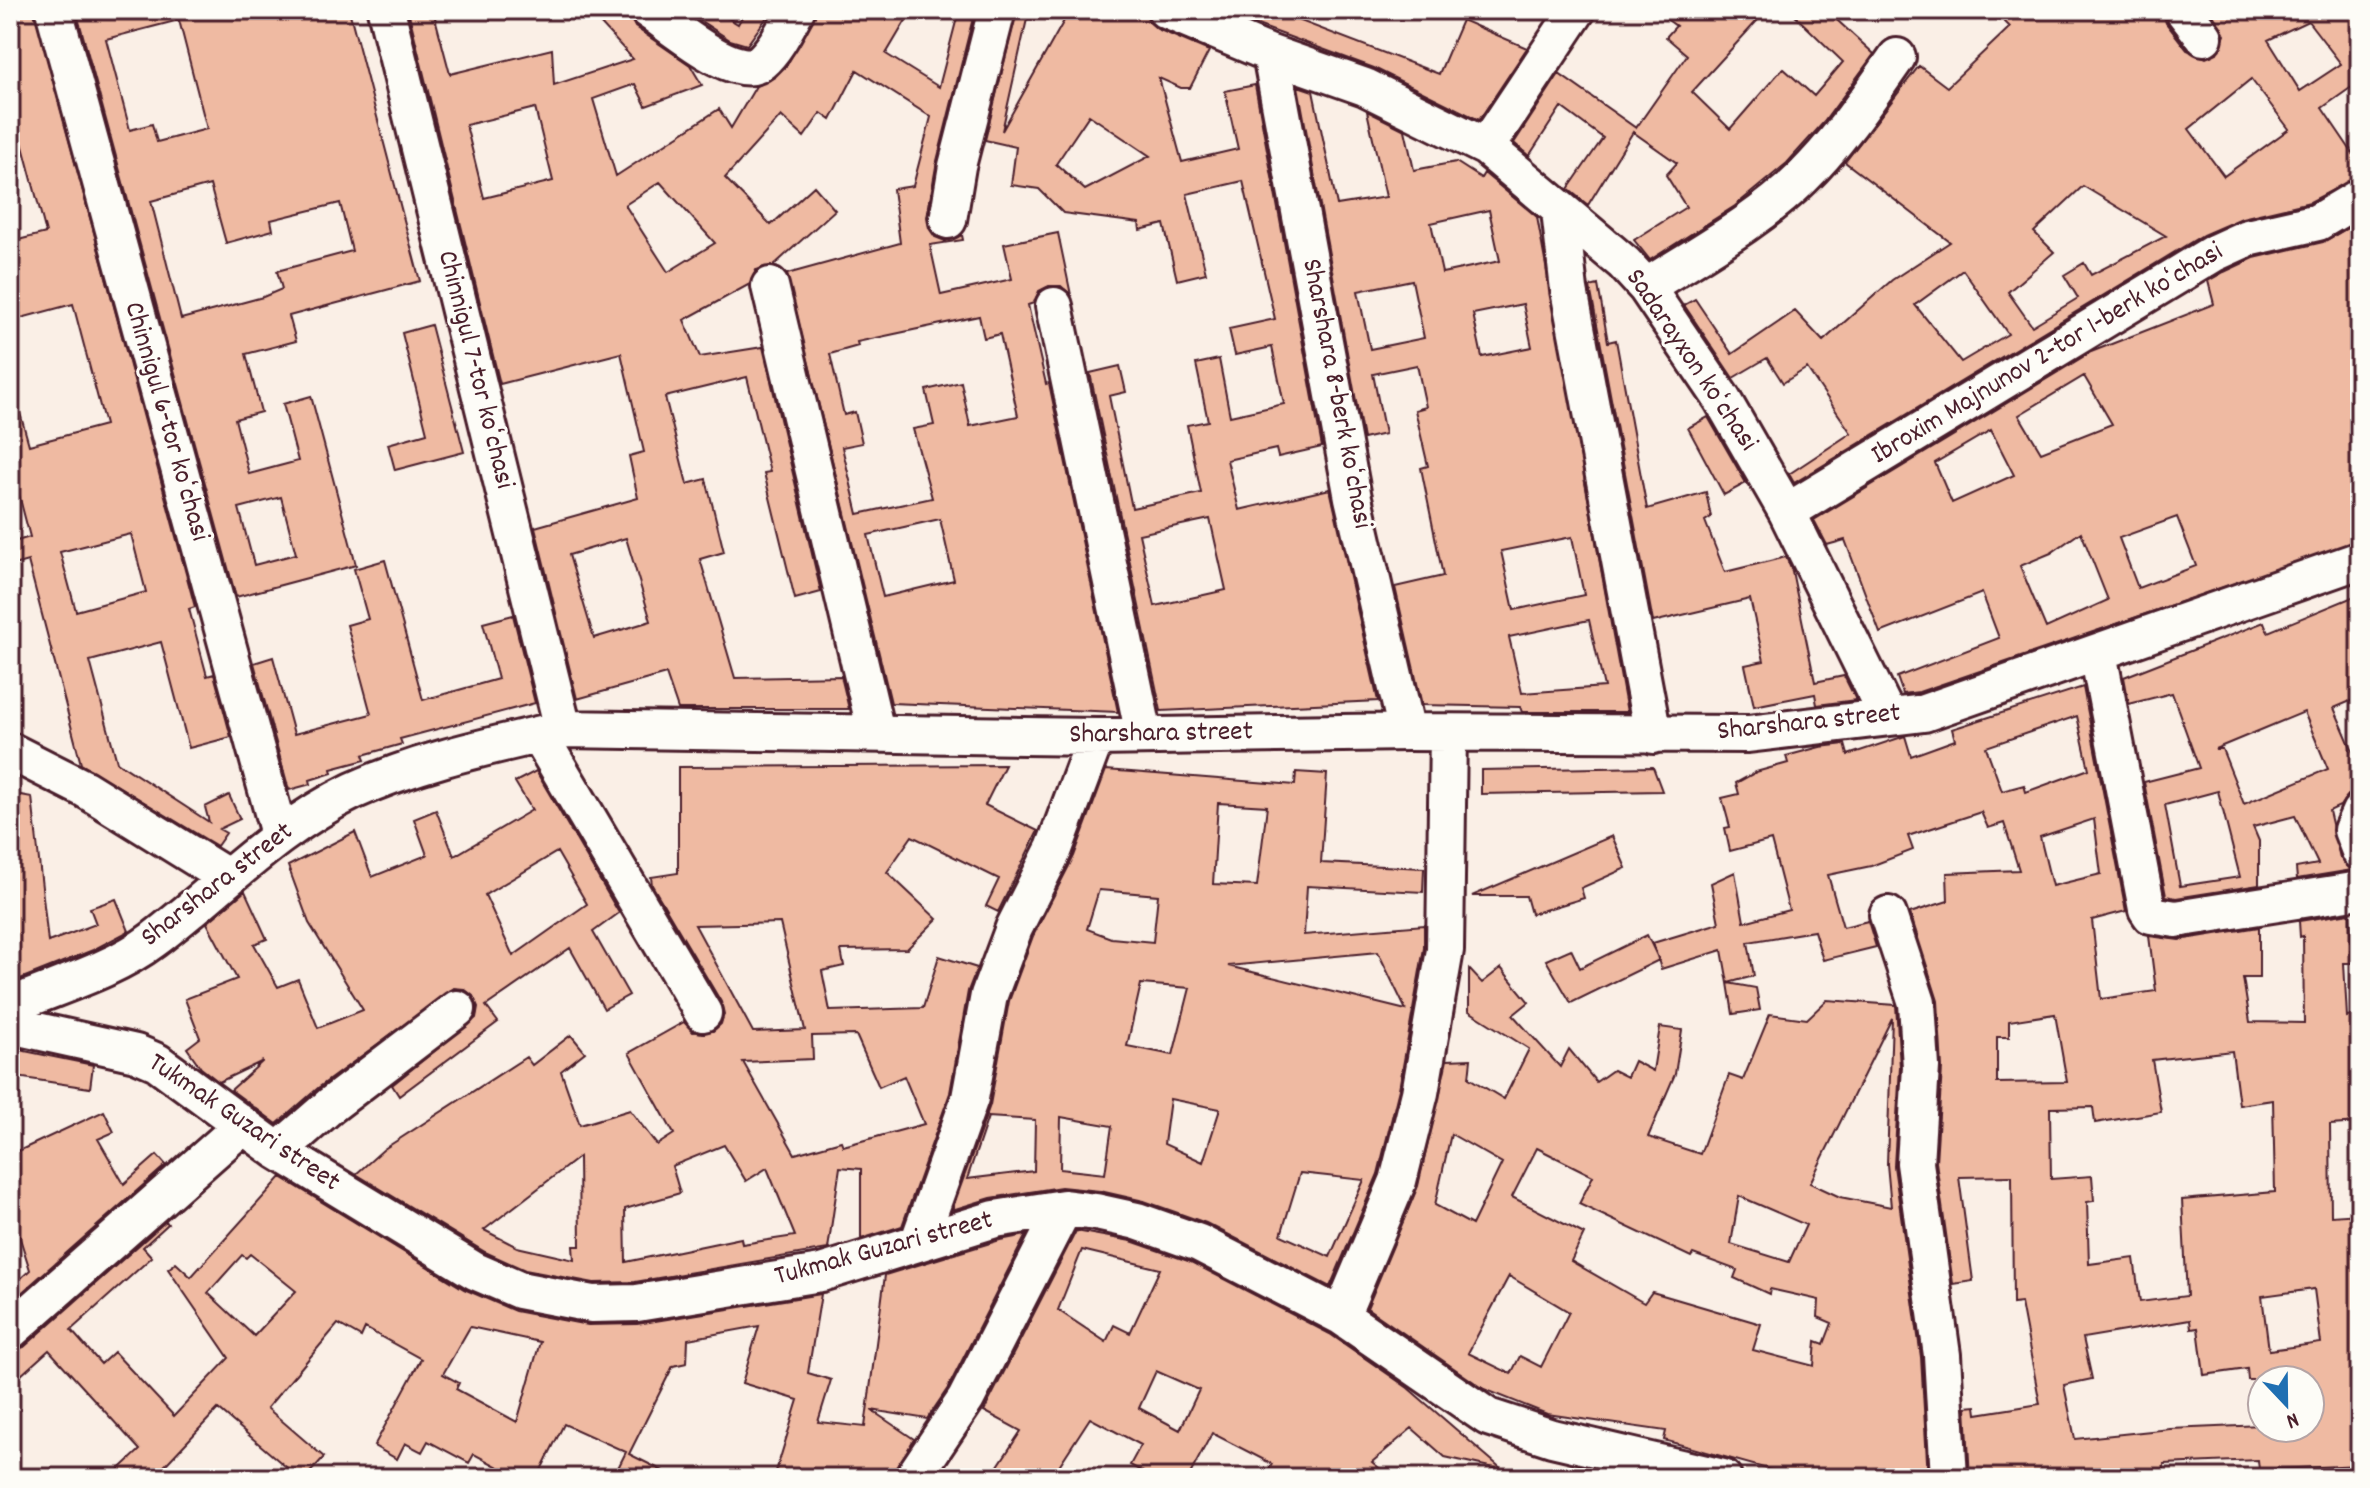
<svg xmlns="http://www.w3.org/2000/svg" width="2370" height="1488" viewBox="0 0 2370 1488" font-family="Dekko,sans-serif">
  <rect width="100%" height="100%" fill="#faefe6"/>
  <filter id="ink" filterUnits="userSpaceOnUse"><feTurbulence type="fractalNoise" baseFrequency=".0125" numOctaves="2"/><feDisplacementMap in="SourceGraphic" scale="16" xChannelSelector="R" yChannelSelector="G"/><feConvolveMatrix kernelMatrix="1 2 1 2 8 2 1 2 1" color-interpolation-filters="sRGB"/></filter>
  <g filter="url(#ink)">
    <path fill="#efbaa2" stroke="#4a1f2b" stroke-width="2" fill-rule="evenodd" d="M10 10H34L195 607 189 609 207 676 214 674 231 737 189 748 161 642 90 661 117 762 209 822 205 807 229 795 240 819 219 829 226 833 217 846 81 764 28 561 10 566V543L30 537 19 495 10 498V403L17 402 29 445 105 425 73 304 10 321V242L46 233 16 120 10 121V93L15 91 10 71ZM131 534 146 592 76 611 60 552Z
      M76 10H349L420 281 289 316 296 341 246 354 261 412 235 419 249 474 298 461 283 404 311 396 356 565 236 597ZM179 20 207 129 157 142 152 124 130 130 106 39ZM210 185 226 243 273 230 271 220 340 203 352 251 277 271 282 289 263 297 181 319 151 201ZM281 497 296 554 254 565 239 508Z
      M408 10H433L450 74 552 49 554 85 633 59 588 10H627L635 27 690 65 702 85 646 106 635 84 593 99 616 176 719 109 731 128 756 86 775 77 787 65 817 10H912L886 54 939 87 959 10H975L937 161 927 217 929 228 935 237 945 241 962 235 963 240 930 245 941 295 1012 279 1004 244 1058 233 1071 295 1061 286H1049L1039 291 1034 303 1028 305 1046 384 1049 383 1118 712 891 703 787 274 900 243 893 189 913 186 931 117 857 70 831 120 821 113 804 137 781 116 725 178 771 225 814 186 835 210 773 266 756 270 750 284 684 320 700 357 763 347 821 592 795 599 764 473 770 472 747 377 665 397 687 484 706 479 724 552 700 559 735 678 841 676 849 709H678L666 674 577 699 535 527 638 498 629 456 644 452 621 353 500 384ZM535 108 553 181 484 198 466 125ZM660 182 715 243 668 272 625 205ZM979 316 984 338 1000 334 1018 416 970 426 961 382 926 390 934 425 913 429 932 498 858 514 842 447 862 443 855 412 844 415 830 354 858 346 857 342ZM940 519 954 580 883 597 868 535ZM626 538 651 621 594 638 569 555Z
      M684 10H715L738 24 746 10H772L747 45 730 40Z
      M1017 10H1029L1002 131 1070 10H1145L1149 22 1157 29 1209 51 1190 88H1181L1159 78 1182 162 1238 149 1225 91 1255 85 1322 447 1278 457 1276 449 1227 460 1239 510 1330 489 1378 701 1161 711 1090 373 1120 366 1126 392 1109 396 1132 508 1201 493 1187 425 1208 421 1196 364 1219 359 1230 416 1284 404 1272 347 1235 355 1229 329 1275 319 1243 181 1187 194 1206 273 1177 280 1164 224 1140 230 1139 223 1063 213 1039 189 1011 185 1016 147 985 140ZM1089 115 1150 156 1085 190 1056 164ZM1210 519 1226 590 1155 606 1139 534Z
      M1257 10H1293L1290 17 1439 74 1462 20 1527 48 1479 120 1374 68 1252 23Z
      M1654 10H1767L1692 92 1730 129 1783 68 1814 96 1843 62 1789 10H1826L1874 54 1824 122 1787 163 1735 206 1650 260 1634 240 1686 207 1666 175 1677 163 1633 132 1588 205 1568 189 1603 138 1561 107 1529 156 1514 143 1559 74 1636 128 1687 55 1666 37 1676 26Z
      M1993 10H2162L2166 23 2187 50 2206 58 2217 53 2225 35 2210 10H2360V89L2356 84 2322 108 2360 164V176L2310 202 2242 218 2203 235 1794 483 1789 474 1851 433 1807 368 1783 383 1767 358 1733 378 1684 305 1695 299 1732 354 1795 311 1823 341 1892 280 1950 242 1845 162 1919 66 1947 87 2010 27ZM2308 21 2341 64 2300 91 2268 40ZM2251 79 2289 129 2224 176 2189 129ZM2083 186 2166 236 2091 275 2084 263 2064 275 2078 298 2032 326 2008 292 2054 252 2034 232ZM1963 270 2008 334 1961 362 1915 305Z
      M1298 86 1313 91 1337 205 1386 197 1367 111 1405 130 1414 170 1456 162 1481 178 1484 173 1537 217 1627 712H1522L1520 707 1422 705 1395 587 1443 576 1421 468 1428 466 1415 410 1426 407 1417 365 1373 374 1385 434 1363 439ZM1489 210 1500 261 1442 273 1431 223ZM1412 280 1424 338 1370 349 1358 291ZM1523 304 1532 347 1482 357 1473 314ZM1572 537 1584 595 1514 610 1501 551ZM1589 620 1604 687 1522 693 1509 637Z
      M2360 221V232L2352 235 2360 254V540L1919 692 1903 694 1897 677 1999 638 1982 593 1880 633 1845 540 1827 545 1814 520 2091 352 2214 304 2208 281 2224 272 2254 258 2323 242ZM2084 376 2112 424 2041 452 2019 415ZM1991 430 2014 475 1952 503 1935 463ZM2177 517 2196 566 2138 588 2119 538ZM2081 532 2108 600 2046 628 2020 566 2051 553Z
      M1598 285 1608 342 1616 340 1647 509 1706 492 1711 517 1705 521 1725 572 1786 557 1792 571 1815 682 1844 676 1856 700 1817 705 1815 694 1754 706 1745 665 1764 661 1750 599 1653 622 1590 287Z
      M431 325 464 452 395 470 388 444 427 433 402 333Z
      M1708 417 1746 483 1724 495 1688 428Z
      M385 560 423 700 498 679 483 623 513 615 535 703 400 739 402 744 363 755 365 760 331 769 332 773 310 780 311 784 289 790 254 663 273 657 294 734 371 714 347 625 368 619 354 569Z
      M2360 594V697L2334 708 2360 768V791L2348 795 2340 806 2329 811 2340 858 2352 870 2297 879 2296 868 2318 864 2295 816 2253 827 2259 841V885L2176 898 2166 896 2144 782 2199 768 2172 693 2129 704 2124 677 2264 622 2268 632ZM2304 712 2328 769 2244 804 2222 749H2215ZM2218 791 2240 877 2180 886 2165 805Z
      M2083 687 2126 911 2092 920 2101 999 2156 991 2149 936 2179 940 2259 927V978H2243L2250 1022 2304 1023 2303 936 2300 937 2299 921 2350 913 2352 963H2344L2347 1017 2357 1015 2360 1039V1123L2330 1125 2331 1216 2360 1214V1465L2259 1470 2258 1460 2164 1464V1469L2073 1478H1970L1966 1407 1976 1406 1977 1414 2040 1404 2021 1303 2013 1304 2012 1176 1959 1177 1973 1281 1953 1284 1936 1162 1942 1068 1938 1001 1910 913 1948 901 1947 873 2019 870 2004 823 1988 828 1981 812 1908 836 1913 850 1871 866 1828 875 1843 927 1868 921 1876 947 1823 960 1814 931 1748 942 1754 976 1728 983 1722 950 1661 969 1653 943 1719 923 1711 883 1735 872 1744 922 1789 910 1771 840 1730 851 1725 828 1730 827 1722 798 1739 794 1736 783 1756 772 1788 763 1786 756 1820 747 1845 744 1848 755 1905 736 1911 756 1955 740 1952 729ZM2077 716 2089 769 2026 792 2024 785 2002 791 1986 747ZM2094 819 2101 874 2052 886 2040 837ZM2055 1014 2067 1082 1997 1083V1037H2009V1021ZM2232 1051 2239 1105 2273 1100 2275 1192 2182 1200 2187 1296 2140 1302 2134 1258 2089 1264 2087 1202 2094 1201 2092 1176 2051 1179 2050 1108 2093 1107 2095 1123 2161 1112 2152 1060ZM2314 1289 2321 1343 2269 1350 2262 1296ZM2190 1320 2191 1329 2198 1328 2204 1375 2247 1369 2248 1380H2310V1428H2262V1425L2170 1429 2075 1439 2064 1385 2092 1379 2083 1338Z
      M1005 765 985 805 1038 831 998 912 986 906 999 879 912 836 887 872 937 919 907 949 841 950 844 966 822 971 830 1011 923 1008 939 956 977 968 968 991 950 1093 902 1226 861 1239V1169L840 1167 828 1249 635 1282 594 1283 525 1270 485 1252 356 1174 384 1149 526 1057 532 1065 571 1035 585 1052 561 1071 580 1125 630 1110 657 1145 674 1134 629 1053 684 1022 693 1032 713 1031 721 1024 724 1014 721 1002 652 885 651 877 678 873V767ZM780 923 805 1030 753 1032 695 925ZM856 1035 879 1087 904 1076 924 1124 843 1146 841 1141 795 1154 743 1062 813 1059 812 1036ZM724 1145 746 1181 767 1168 795 1236 742 1244 741 1238 626 1262 625 1209 680 1193 672 1166ZM579 1157 580 1246H573L574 1260 517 1247 484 1230Z
      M1653 767 1662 791 1481 794V770Z
      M1106 770 1295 785 1296 772 1327 774 1321 863 1424 868 1423 892 1307 886 1304 935 1424 925V948L1399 1089 1378 1174 1330 1287 1206 1223 1144 1201 1100 1191 1061 1187 991 1198 952 1210 990 1105 1009 1001 1033 936 1074 856ZM1218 803 1267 806 1257 886 1213 884ZM1099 890 1158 895 1153 942 1111 938 1087 929ZM1378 952 1406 1010 1228 966ZM1141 984 1190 988 1173 1055 1127 1046ZM1170 1099 1220 1109 1203 1162 1164 1144ZM988 1117 1035 1120 1034 1171 967 1179ZM1061 1117 1112 1126 1105 1174 1060 1169ZM1300 1173 1364 1180 1330 1257 1281 1235Z
      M536 771 619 913 593 932 629 995 604 1009 570 948 486 1006 498 1022 399 1096 392 1085 476 1018 478 1007 473 996 464 989 454 988 318 1088 277 1124 231 1090 263 1061 219 1082 201 1068 187 1048 200 1038 185 999 237 979 207 923 245 891 267 939 254 944 278 987 298 979 318 1028 363 1010 309 923 288 866 355 832 372 877 427 855 414 819 436 810 454 856 532 810 515 782ZM557 852 587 904 513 956 485 895Z
      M10 793 32 797 48 942 96 924 90 908 116 899 129 931 93 950 10 983Z
      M1612 836 1626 868 1581 888 1584 898 1531 914 1526 896H1472Z
      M1647 935 1659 960 1571 1003 1546 960 1571 949 1580 968Z
      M1501 968 1529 1002 1513 1015 1560 1067 1569 1049 1596 1082 1613 1070 1627 1077 1634 1061 1653 1071 1660 1027 1682 1030 1675 1074 1648 1137 1700 1154 1729 1075 1743 1080 1770 1014 1807 1019 1827 1000 1896 1005 1900 1067 1894 1166 1921 1357 1928 1478H1800L1664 1440 1666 1431 1547 1414 1484 1389 1367 1308 1418 1186 1447 1060 1471 1059 1469 1078 1504 1099 1529 1049 1469 1011V969L1482 983ZM1892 1018 1887 1164 1891 1207 1840 1197 1810 1183ZM1451 1134 1502 1163 1472 1225 1435 1205ZM1537 1148 1593 1176 1579 1204 1691 1257 1693 1254 1737 1270 1734 1278 1769 1294 1770 1289 1819 1300 1818 1317 1832 1323 1824 1344 1816 1341 1814 1366 1753 1350 1761 1324 1652 1292 1644 1303 1571 1261 1584 1234 1512 1197ZM1739 1196 1806 1225 1789 1262 1731 1244ZM1509 1276 1569 1312 1541 1367 1520 1356 1511 1374 1468 1353Z
      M1728 983 1756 988 1760 1010 1733 1014Z
      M10 1048 93 1065 90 1088 10 1076Z
      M104 1111 114 1132 98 1139 124 1184 157 1155 166 1165 10 1303V1288L30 1270 10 1207V1155Z
      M281 1177 464 1289 515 1311 588 1325 637 1324 821 1294 808 1373 831 1380 818 1422 865 1427 885 1275 1000 1240 1026 1235 948 1388 927 1419 871 1410 914 1439 892 1478H774L798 1400 742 1383 759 1326 688 1339 687 1363 673 1366 629 1454 677 1478H613L626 1452 564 1424 537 1478H519L474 1454 469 1463 428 1441 422 1452 405 1443 397 1459 374 1446 421 1359 365 1328 361 1337 338 1324 267 1408 324 1457 305 1478H299L218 1409 153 1478H110L140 1450 49 1350 10 1385V1351L24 1347 166 1221 168 1224 143 1247 152 1257 71 1330 101 1364 114 1352 174 1416 229 1358 168 1269 176 1263 191 1277ZM250 1254 296 1291 254 1336 208 1293 242 1255 246 1258ZM470 1327 540 1342 517 1422 456 1389 459 1383 443 1374Z
      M1076 1231 1131 1241 1191 1262 1330 1334 1408 1388 1503 1470 1445 1457 1412 1428 1372 1462 1391 1478H1265L1272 1464 1212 1433 1188 1478H1140L1143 1472 1130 1465 1141 1445 1090 1418 1051 1478H990L1021 1431 984 1411ZM1082 1250 1160 1269 1130 1333 1114 1325 1106 1342 1058 1310ZM1156 1371 1199 1390 1180 1430 1139 1408Z"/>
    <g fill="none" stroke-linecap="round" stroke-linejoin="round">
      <defs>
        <path id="minor" d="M54 10 279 834
          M386 10 563 729
          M648 10C671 25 737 83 761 62 776 49 787 26 796 10
          M1166 10 1271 54 1365 87 1486 147 1624 263 1646 287 1722 399 1787 512 1888 717
          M2183 10 2204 37
          M1271 54 1353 498 1407 732
          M1486 147 1577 10
          M1560 211 1569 290 1653 735
          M948 220 957 166 997 10
          M770 286 876 732
          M1646 287C1699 253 1757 222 1802 178 1839 142 1868 98 1897 57
          M1054 306 1144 735
          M1787 512 2214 253 2247 238 2318 222 2360 197
          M2098 653 2147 909 2151 915 2176 919 2360 890
          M539 735 703 1013
          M10 751 85 789 227 877
          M2360 812 2352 830 2360 851
          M1888 915 1917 1003 1921 1067 1915 1163 1942 1355 1949 1478
          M10 1006C57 986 112 971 153 940 220 889 276 828 353 791 421 760 491 746 563 729L1096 737 1407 732 1748 734 1924 713 2360 560
          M10 1025 136 1053 157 1062 278 1151 475 1271 519 1290 592 1304 637 1303 821 1273 995 1219 1064 1208 1096 1212 1137 1221 1199 1243 1341 1316 1488 1417 1552 1438 1723 1478
          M278 1151 331 1105 457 1009
          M919 1241 970 1098 989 995 1014 928 1054 849 1096 737
          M1341 1316 1398 1181 1420 1093 1445 950 1448 733
          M10 1331 241 1127
          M913 1478 966 1399 1064 1208"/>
      </defs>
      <use href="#minor" stroke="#4a1f2b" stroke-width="42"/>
      <use href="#minor" stroke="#fdfcf7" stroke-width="36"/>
    </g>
  </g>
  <g text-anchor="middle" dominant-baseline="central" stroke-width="6" stroke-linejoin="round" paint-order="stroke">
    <g font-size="28" fill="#4a1f2b" stroke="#fdfcf7">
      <text transform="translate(2048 355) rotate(-31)">Ibroxim Majnunov 2-tor 1-berk koʻchasi</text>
      <text transform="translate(1690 361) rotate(56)">Sadarayxon koʻchasi</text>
      <text transform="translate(474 370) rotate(76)">Chinnigul 7-tor koʻchasi</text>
      <text transform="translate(1335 394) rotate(79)">Sharshara 8-berk koʻchasi</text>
      <text transform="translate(165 422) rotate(74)">Chinnigul 6-tor koʻchasi</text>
      <text transform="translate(1809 724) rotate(-6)">Sharshara street</text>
      <text transform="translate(1161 735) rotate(-1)">Sharshara street</text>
      <text transform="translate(218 886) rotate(-38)">Sharshara street</text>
      <text transform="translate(243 1124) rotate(34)">Tukmak Guzari street</text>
      <text transform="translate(884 1250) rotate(-15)">Tukmak Guzari street</text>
    </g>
  </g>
  <rect width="2370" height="1488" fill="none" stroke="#fdfcf7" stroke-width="40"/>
  <rect x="20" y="20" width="2330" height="1448" fill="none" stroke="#4a1f2b" stroke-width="3" filter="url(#ink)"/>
  <g transform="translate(2286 1404) rotate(158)"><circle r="38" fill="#fdfcf7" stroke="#b5a4a5" stroke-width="2"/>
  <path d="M0-6L14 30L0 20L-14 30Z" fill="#1f6fb2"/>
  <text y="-12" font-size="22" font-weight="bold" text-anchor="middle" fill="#4a1f2b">N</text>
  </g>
</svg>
